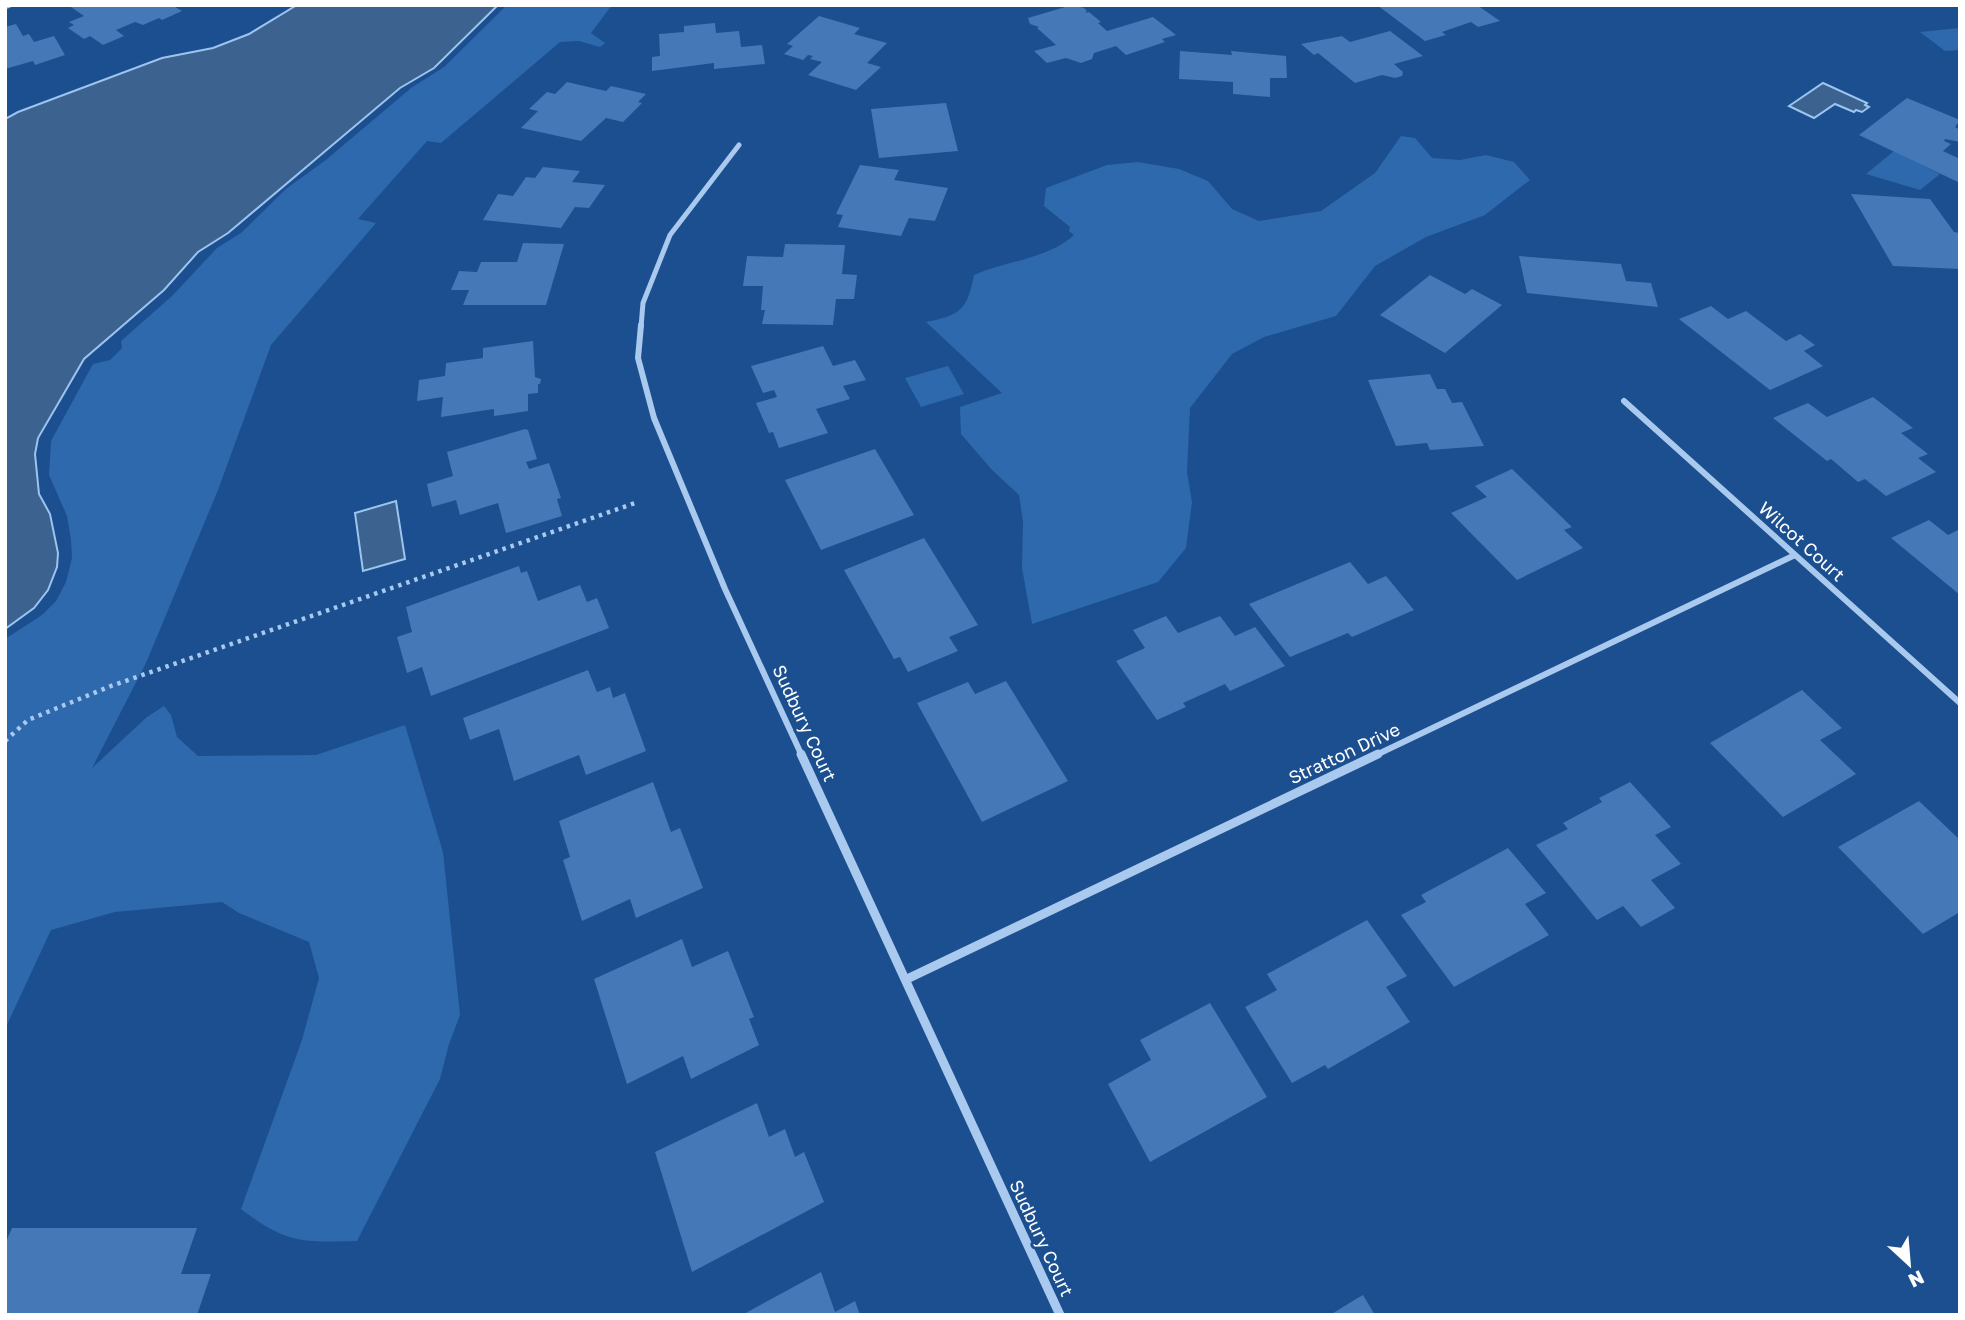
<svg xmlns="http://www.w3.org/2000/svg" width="1965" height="1320" viewBox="0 0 1965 1320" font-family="'Golos Text',sans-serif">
  <rect width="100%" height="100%" fill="#1b4f8f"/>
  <path fill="#2e69ad" d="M507 5H612L591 33 605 43 600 47 579 41 560 42 441 143 427 141 358 219 376 223 271 345 218 490 146 663 92 768 147 717 164 706 171 715 177 737 198 756 316 755 405 725 443 852 460 1015 449 1044 440 1079 357 1241C301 1242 287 1244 241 1209L302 1040 319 978 309 942 239 913 222 902 115 912 51 930 5 1029V639L42 615 56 601 66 582 72 558 71 540 67 516 49 475 51 441 93 364 110 360 122 348 121 341 172 296 217 248 241 233 286 189 327 159 411 88 444 67Z
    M1960 28V50L1945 51 1920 32Z
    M1401 136 1415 138 1432 158 1460 160 1486 155 1514 162 1530 180 1485 215 1426 237 1375 266 1336 316 1264 337 1232 354 1190 408 1187 472 1192 502 1186 548 1158 582 1032 624 1022 568 1023 522 1019 495 992 470 961 434 960 407 1002 393 926 322C961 315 967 310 974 275 1006 261 1048 259 1074 235L1069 231 1070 227 1044 206 1046 188 1107 165 1138 162 1179 169 1208 181 1232 209 1259 221 1321 211 1375 173Z
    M1894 151 1940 174 1920 190 1866 174Z
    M948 366 964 394 921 407 905 378Z"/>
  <path fill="#3c6290" stroke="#9cc4f0" stroke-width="2" d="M297 5H498L434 68 400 88 228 233 198 252 164 290 84 359 38 438 35 454 39 494 50 514 58 553 57 567 48 590 34 608 5 629V119L18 112 162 58 213 48 249 34Z
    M1823 83 1867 103 1865 105 1869 107 1862 112 1856 110 1854 112 1835 104 1814 118 1789 106Z
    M396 501 405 559 363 571 355 513Z"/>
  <path fill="#4478b7" d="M68 5H172L182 11 162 20 159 18 143 25 135 22 116 30 124 36 103 45 90 36 84 39 68 28 74 25 69 22 84 16Z
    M1072 5 1084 8 1087 11 1085 13 1089 12 1101 22 1098 23 1107 31 1153 17 1176 35 1162 39 1165 42 1126 55 1116 46 1094 53 1092 59 1081 63 1066 58 1047 63 1034 51 1056 45 1037 28 1039 27 1030 24 1028 18Z
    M1377 5H1477L1500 21 1478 27 1471 22 1442 32 1446 35 1425 41Z
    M819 16 860 28 854 34 887 43 867 63 881 67 856 90 808 75 822 62 810 59 813 56 808 55 803 60 784 54 793 46 787 44Z
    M715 23 716 33 739 31 741 47 762 45 765 64 714 69V63L652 71V57L660 56 659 34 684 32V26Z
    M16 24 23 36 29 34 34 42 54 36 65 55 35 65 33 61 5 69V27Z
    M1390 31 1423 56 1394 64 1403 72 1402 76 1395 78 1382 75 1355 83 1318 53 1314 55 1301 44 1342 36 1350 42Z
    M1180 51 1232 55 1231 51 1286 56 1287 78H1270V97L1233 94V82L1179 79Z
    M567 82 606 91 611 86 646 94 638 102 642 103 623 122 606 118 581 141 521 128 538 111 529 109 547 92 555 94Z
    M1907 98 1960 120 1955 127 1960 130V142L1945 139 1944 141 1951 144 1943 151 1960 159V183L1859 135Z
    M946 103 958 151 879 158 871 109Z
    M860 165 899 170 894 180 948 188 935 221 909 218 901 236 838 227 843 215 836 214Z
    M543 167 580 171 572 182 605 185 589 208 575 207 561 228 483 220 498 194 513 196 526 177 535 178Z
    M1851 194 1930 199 1954 232 1960 233V269L1893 266Z
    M523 243 564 244 546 305H463L469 290H451L459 271 477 272 481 262H517Z
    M785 244 845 245 842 274 857 275 854 299H836L833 325 762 324 765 310H761L763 286H743L747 256 783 257Z
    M1519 256 1621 264 1626 281 1651 283 1658 307 1527 293Z
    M1430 275 1465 294 1472 289 1502 305 1445 353 1380 315Z
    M1711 306 1728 319 1746 311 1786 341 1800 334 1815 345 1804 351 1823 366 1770 390 1679 319Z
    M533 341 535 377 541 379 540 384H538V393L528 394V411L494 416V409L441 417 443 397 417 401 419 380 445 376 446 363 483 358V348Z
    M823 346 833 366 855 360 866 380 843 386 850 399 816 409 828 433 779 448 773 432 769 433 756 403 777 397 774 390 763 393 751 366Z
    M1430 374 1437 389H1445L1452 403 1462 402 1484 446 1430 450 1427 443 1396 446 1368 380Z
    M1873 397 1913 428 1901 433 1928 454 1918 458 1936 472 1886 496 1865 479 1858 482 1831 459 1827 461 1773 418 1808 403 1827 417Z
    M525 429 528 430 537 459 526 462 529 469 549 463 561 498 557 499 562 516 506 533 498 503 460 515 456 500 432 507 427 484 453 476 447 452Z
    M875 449 914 515 821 550 785 480Z
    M1512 469 1572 527 1564 530 1583 548 1517 580 1451 513 1487 497 1475 486Z
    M1929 520 1948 535 1960 529V595L1891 538Z
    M924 538 978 625 949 637 958 651 908 672 900 657 894 659 844 570Z
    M1350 562 1368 584 1386 576 1414 610 1352 637 1348 633 1290 657 1249 604Z
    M519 566 521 573 527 571 538 601 580 585 587 602 597 598 609 628 431 696 422 667 407 673 397 637 412 632 406 607Z
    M1166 616 1178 633 1220 616 1235 636 1255 627 1285 666 1230 691 1225 684 1183 703 1186 707 1157 720 1116 661 1145 648 1133 630Z
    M588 670 597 692 610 687 613 698 625 693 646 751 586 775 579 755 514 781 499 729 470 740 463 718Z
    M1006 681 1068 781 982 822 917 703 968 682 975 694Z
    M1802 690 1842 728 1820 740 1856 774 1783 817 1710 743Z
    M653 782 671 832 680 828 703 888 636 918 630 899 582 921 563 860 570 857 559 821Z
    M1630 782 1671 827 1655 835 1681 864 1651 880 1675 908 1641 927 1623 906 1597 920 1536 845 1568 829 1563 823 1602 802 1599 798Z
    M1919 801 1960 840V912L1923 934 1838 847Z
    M1508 848 1546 893 1525 904 1549 935 1454 987 1401 915 1426 902 1421 895Z
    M1367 920 1407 976 1386 987 1410 1022 1328 1069 1325 1065 1292 1083 1245 1007 1277 990 1267 974Z
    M682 939 692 967 728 951 754 1017 749 1019 759 1045 691 1079 683 1056 627 1084 594 979Z
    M1210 1003 1267 1097 1150 1162 1108 1084 1151 1060 1140 1040Z
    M757 1103 769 1137 785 1129 795 1157 804 1152 824 1202 692 1272 655 1152Z
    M12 1228H197L181 1274H211L197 1315H5V1244Z
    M821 1272 835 1312 855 1301 860 1315H742Z
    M1363 1295 1375 1315H1330L1356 1299Z"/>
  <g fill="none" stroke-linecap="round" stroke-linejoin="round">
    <path stroke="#a9c9ee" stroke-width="4.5" stroke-dasharray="3.5 5" stroke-linecap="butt" d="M5 741 28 720 111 686 638 502"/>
    <path stroke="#a9c9ee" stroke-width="5" d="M5 7 10 5
      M641 327 643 303 670 235 739 145"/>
    <path stroke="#a9c9ee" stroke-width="6" d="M641 325 638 358 654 418 725 589 802 756
      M1624 401 1960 703
      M1374 756 1795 555"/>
    <path stroke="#a9c9ee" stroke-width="9" d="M801 754 1060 1315
      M907 979 1378 754"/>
  </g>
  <g text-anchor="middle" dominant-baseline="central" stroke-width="6" stroke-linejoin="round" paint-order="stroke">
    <g font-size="18" fill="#fff" stroke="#1b4f8f">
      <text transform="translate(1802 541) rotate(42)">Wilcot Court</text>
      <text transform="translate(805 723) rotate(65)">Sudbury Court</text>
      <text transform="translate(1344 753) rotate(-25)">Stratton Drive</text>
      <text transform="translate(1042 1238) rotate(65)">Sudbury Court</text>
    </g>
  </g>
  <rect width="1965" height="1320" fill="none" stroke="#ffffff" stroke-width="14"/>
  <g transform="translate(1909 1264) rotate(154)" stroke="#1b4f8f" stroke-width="5" paint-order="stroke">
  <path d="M0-5L12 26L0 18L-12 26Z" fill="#ffffff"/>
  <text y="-10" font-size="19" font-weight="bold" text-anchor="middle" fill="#ffffff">N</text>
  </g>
</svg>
